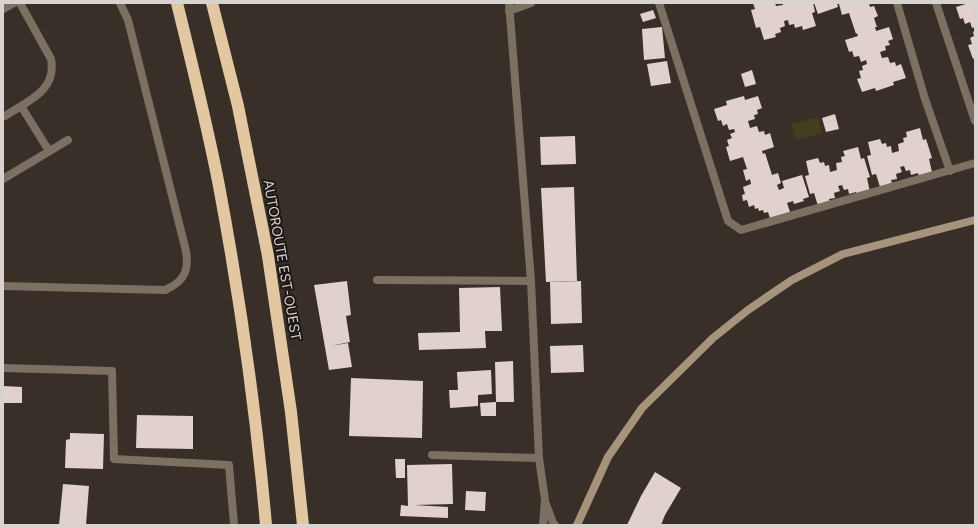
<svg xmlns="http://www.w3.org/2000/svg" width="978" height="528" viewBox="0 0 978 528" font-family="Figtree,sans-serif">
  <rect width="100%" height="100%" fill="#392f29"/>
  <path fill="#443e1e" d="M818 117 822 133 796 140 791 124Z"/>
  <path fill="#e1d1ce" d="M753 3H775L776 6 783 5V3H813L815 12 812 13 816 26 803 30 802 26 795 28 794 24 789 25 788 20 784 21 785 26 780 28 781 32 775 34 776 37 764 40 760 27 756 28 751 10 755 9Z
    M814 3H837L838 7 818 14Z
    M842 3H869L870 7 874 6 878 16 874 18 877 27H875L876 31 889 27 893 39 888 41 890 45 885 46 886 50 880 52 882 58 888 57 890 63 895 62 896 66 901 64 906 78 893 82 894 85 876 91 875 88 862 92 857 79 861 78 859 71 863 70 862 66 867 64 866 60 861 62 859 56 854 57 852 51 849 52 845 40 858 36 857 33 856 34 849 13 842 15 839 4Z
    M969 3H975V27L972 28 970 22 965 24 963 18 960 19 956 7Z
    M653 10 656 18 643 22 640 14Z
    M662 27 665 58 644 60 642 29Z
    M975 31V58L973 59 968 45 972 44 970 38 974 36 973 32Z
    M667 61 671 83 651 86 647 64Z
    M752 70 756 84 745 87 741 74Z
    M744 96 745 100 758 96 762 108 757 110 758 114 754 115 755 119 748 121 750 128 757 126 759 132 764 131 765 135 770 133 774 147 762 151 763 154 765 153 772 175 778 173 781 183 777 185 779 190 784 188 782 181 802 175 809 197 803 199 804 201 794 204 793 201 787 203 790 212 770 218 768 212 764 213 763 210 759 211 758 208 755 209 754 205 749 207 747 200 743 201 742 195 745 194 743 187 751 184 750 179 746 181 743 170 747 169 743 157 730 161 726 147 729 146 727 140 732 138 730 134 735 132 734 129 729 130 727 124 723 126 721 120 718 121 714 109 727 105 726 101Z
    M835 114 839 129 826 132 822 118Z
    M920 128 923 140 926 139 932 158 929 159 932 172 919 176 918 173 911 175 910 170 906 171 904 166 900 167 902 172 896 174 897 179 891 180 892 183 880 187 876 174 872 175 867 156 871 155 868 142 880 139 882 144 886 143 887 147 891 146 892 153 899 151 898 144 904 142 903 138 907 137 906 132Z
    M575 136 576 164 541 165 540 137Z
    M858 147 861 159 864 158 870 177 867 178 870 192 857 195 856 192 849 194 848 189 844 190 842 185 838 186 840 191 834 193 835 198 829 199 830 203 818 206 814 193 810 194 805 176 809 175 806 161 818 158 820 163 824 162 825 166 829 165 830 172 837 170 836 163 842 162 841 157 845 156 843 151Z
    M574 187 577 281 546 282 541 188Z
    M347 281 351 315 346 316 350 342 330 346 348 343 352 367 329 370 314 285Z
    M581 281 582 323 551 324 550 282Z
    M500 287 502 331H485L486 348 419 350 418 333 460 332 459 288Z
    M583 345 584 372 551 373 550 346Z
    M513 361 514 402H496L495 362Z
    M491 370 492 394 478 395V406L450 408 449 390H458L457 372Z
    M351 378 423 381 422 438 349 436Z
    M3 386 22 387V403H3Z
    M496 402V416H481L480 403Z
    M137 415 193 416V449L136 448Z
    M70 433 104 434 103 469 65 468 66 440 70 439Z
    M395 459H405V478H396Z
    M452 464 453 504 414 505 448 507V518L400 516 401 505 408 506 407 465Z
    M655 472 681 488 665 515 661 525H627L641 496Z
    M63 484 89 486 86 525H59Z
    M466 491 486 492 485 511 465 510Z"/>
  <g fill="none" stroke-linecap="round" stroke-linejoin="round">
    <path stroke="#7b7061" stroke-width="8" d="M509 3 531 281 539 458 545 500 543 525
      M659 3 728 221 741 230 975 163
      M897 3 925 99 950 171
      M936 3 975 121
      M3 9 14 3
      M509 11 531 3
      M21 106 49 151
      M5 116C28 101 57 91 51 59L20 3
      M3 179 68 140
      M377 280 531 281
      M3 286 165 290C186 281 190 268 185 247L128 20 120 3
      M3 368 112 371 114 459 229 465 234 525
      M432 455 539 458
      M546 504 553 523 555 525"/>
    <path stroke="#a5937b" stroke-width="8" d="M577 525 608 457 642 408 713 338 748 310 792 280 843 254 975 220"/>
    <path stroke="#e2c7a0" stroke-width="12" d="M177 3C192 64 207 124 219 186 240 298 256 411 266 525
      M212 3 238 106 268 256 291 412 303 525"/>
  </g>
  <g text-anchor="middle" dominant-baseline="central" stroke-width="4" stroke-linejoin="round" paint-order="stroke">
    <g font-size="14" fill="#d9d3cf" stroke="#1d1816">
      <text transform="translate(282 260) rotate(80)">AUTOROUTE EST-OUEST</text>
    </g>
  </g>
  <rect width="978" height="528" fill="none" stroke="#d9d3cf" stroke-width="8"/>
</svg>
